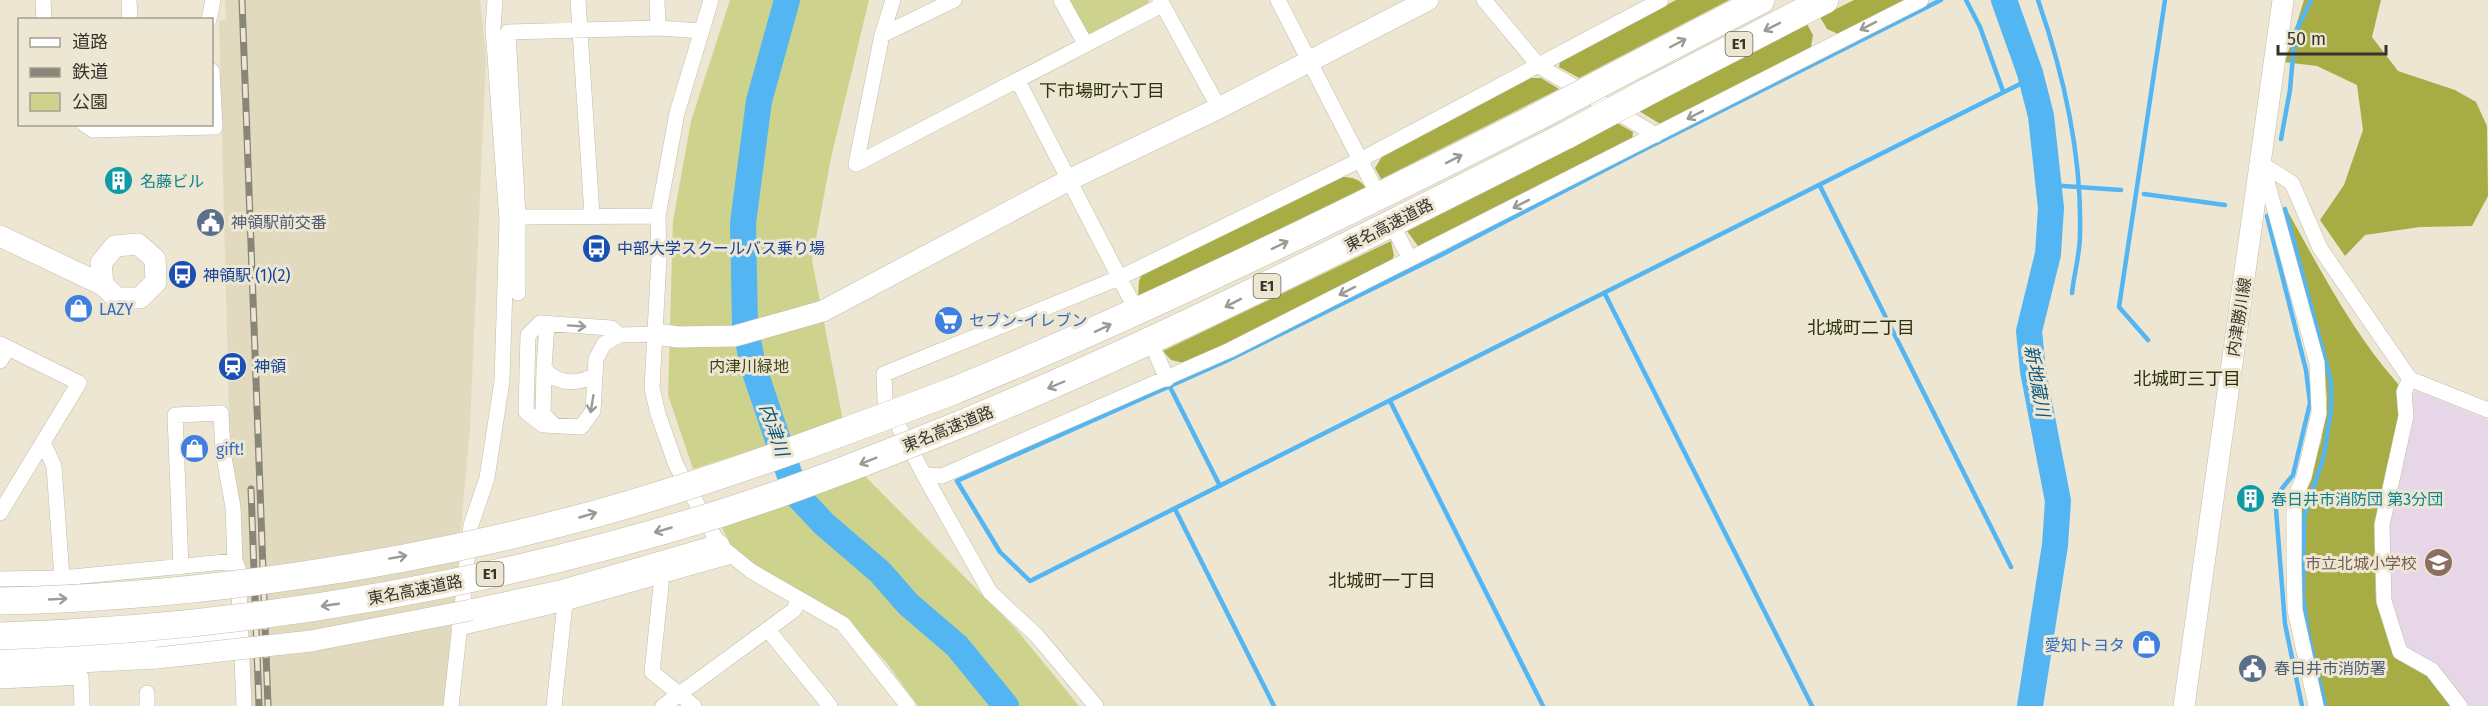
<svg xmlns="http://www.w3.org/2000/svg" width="2488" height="706" viewBox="0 0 2488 706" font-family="'Fira Sans','Noto Sans JP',sans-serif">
  <rect width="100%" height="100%" fill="#ece6d2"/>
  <path fill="#e2dabf" d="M225 0H480L486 57 470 427 445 706H252V697H247L230 450 219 21 226 20Z"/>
  <path fill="#e7d6e8" d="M2417 391 2488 420V706H2467L2406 649 2388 599 2387 527 2411 395Z"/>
  <path fill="#cdd38d" d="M730 0H869L831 158 812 260 843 421 693 469 668 395 673 221 691 121Z
    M1066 0H1149L1148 3 1085 37Z
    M865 476 1016 629 1079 706H918L886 662 846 619 736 554 721 526Z"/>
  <path fill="#a7ad44" d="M1676 0H1729L1579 78 1559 67 1560 62Z
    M1854 0H1913L1838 34 1827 29 1820 17Z
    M2304 0H2381L2372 37 2398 71 2455 90 2476 102 2487 126 2488 196 2472 226 2420 227 2365 235 2345 256 2320 220 2344 185 2363 130 2357 85 2317 66 2285 62Z
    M1807 24 1813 35 1811 47 1662 125 1639 111Z
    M1528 78H1541L1559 89 1381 179 1375 168 1383 155Z
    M1617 123 1633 132 1632 141 1428 246H1418L1407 231Z
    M1341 177C1352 177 1360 179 1366 188L1138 297 1139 281 1143 272Z
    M2288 212C2321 271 2353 333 2398 384V417L2374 525 2376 602 2394 657 2426 673 2453 706H2320L2298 599 2300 502 2321 442 2327 399 2324 363 2286 217Z
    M1391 241 1394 256 1388 266 1189 364 1171 360 1163 351Z"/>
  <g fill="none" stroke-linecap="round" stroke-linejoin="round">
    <path stroke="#54b5f3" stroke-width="4.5" d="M1941 0 1635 154 1443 254 1226 361 957 481 1000 552 1030 581 2032 78
      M1966 0 1980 27 2003 91
      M2038 0C2064 75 2082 154 2080 234 2080 254 2074 274 2072 293
      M2281 139 2290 90 2295 33 2311 0
      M2049 185 2121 190
      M1820 186 2011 567
      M2144 194 2225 205
      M2285 209 2331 382V409L2324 455 2304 517 2303 596 2307 629 2325 706
      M2267 216 2306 370 2310 403 2293 475 2275 497 2285 624 2302 706
      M1605 294 1812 706
      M2148 340 2119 307 2165 0
      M1170 387 1220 486
      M1390 401 1543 706
      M1175 509 1274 706"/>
    <path stroke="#54b5f3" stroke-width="26" d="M787 0 759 101 743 223 745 325 753 366 796 494 824 524 880 572 908 604 957 646 1006 706
      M2004 0 2030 73 2041 116 2051 208 2048 254 2029 331 2033 371 2058 501 2055 545 2030 706"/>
    <defs>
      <path id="street" d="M43 0 44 20
        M129 0 130 20
        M578 0 592 215
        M657 0 658 28
        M711 0 677 113 658 216 659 258 652 388 658 414 676 465 719 545 751 571 843 624 908 706
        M1061 0 1086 45
        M1160 0 1219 108
        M1278 0 1372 183
        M1484 0 1539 66 1656 135
        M1661 0 1360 160 1121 277 884 374 885 400 924 475 942 476 1230 350 1921 0
        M209 20 213 0
        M882 35 954 0
        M1018 81 1131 300
        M84 124 93 130 215 127 212 71
        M856 164 1162 5
        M856 164 882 35 893 0
        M2262 164 2292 183 2320 248 2410 379 2488 410
        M2263 167 2317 363 2319 413 2304 477 2294 499V567L2295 610 2316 706
        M518 217 658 216
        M1398 236 1410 259
        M518 293V217L508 32 658 28 702 31
        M547 324 544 368C557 385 577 385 595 375
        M619 335 611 328 540 323 528 335 526 412 543 425 581 427 593 411 596 359 604 344 619 335 656 334
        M0 344 79 383 0 513
        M1157 356 1167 379
        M0 361 8 348
        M544 368 543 414 554 425
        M2410 379 2404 392 2406 416 2382 525 2384 601 2400 652 2432 670 2460 706
        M43 442 54 466 62 578
        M924 475 990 592 1037 636 1096 706
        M181 567 175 415 221 413 223 452 233 507 235 561 238 568 244 706
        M662 576 652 672 694 706
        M0 579 62 578 235 561
        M459 628 565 603 731 556
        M768 630 830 706
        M0 652 127 646 240 635
        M0 681 81 677 82 706
        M147 693V706
        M451 706 471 525 487 478 502 381 507 221 493 28 495 0
        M554 706 565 603
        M663 706 794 610 798 599"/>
      <path id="secondary" d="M0 236 103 285 117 298H140L156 282 155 259 138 244 115 246 101 263 103 285
        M656 334 678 337 735 336 823 311 1069 180 1219 108 1428 0
        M471 610 560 591 719 545
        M0 666 157 658
        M2184 706 2283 0"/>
      <path id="highway" d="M1626 70 1761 0
        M1653 89 1825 0
        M953 391C1152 309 1345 214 1537 117
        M961 424C1168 338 1367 236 1567 135"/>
    </defs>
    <use href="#street" stroke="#c2bca9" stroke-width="16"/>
    <use href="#secondary" stroke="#c2bca9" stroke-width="22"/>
    <use href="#highway" stroke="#c2bca9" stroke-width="28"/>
    <use href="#street" stroke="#fff" stroke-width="15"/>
    <use href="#secondary" stroke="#fff" stroke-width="21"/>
    <use href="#highway" stroke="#fff" stroke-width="27"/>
    <defs>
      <path id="rail" d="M242 0 268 706
        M251 489 259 706"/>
    </defs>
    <use href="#rail" stroke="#898578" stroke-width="7"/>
    <use href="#rail" stroke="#ece6d2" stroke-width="4.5" stroke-dasharray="14" stroke-linecap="butt"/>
    <defs>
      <path id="secondary-bridge" d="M157 658 311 641 471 610"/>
      <path id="highway-bridge" d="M1537 117 1626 70
        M1567 135 1653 89
        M0 601C194 597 397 567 584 517 709 483 831 437 953 391
        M0 636C244 629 486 586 719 514 801 488 881 456 961 424"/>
    </defs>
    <use href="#secondary-bridge" stroke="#c2bca9" stroke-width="22" stroke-linecap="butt"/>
    <use href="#highway-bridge" stroke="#c2bca9" stroke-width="28" stroke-linecap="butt"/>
    <use href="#secondary-bridge" stroke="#fff" stroke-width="21"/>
    <use href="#highway-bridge" stroke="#fff" stroke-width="27"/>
  </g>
  <defs><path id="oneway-shaft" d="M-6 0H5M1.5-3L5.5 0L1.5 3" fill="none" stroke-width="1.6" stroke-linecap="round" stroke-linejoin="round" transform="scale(1.5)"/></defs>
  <g stroke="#9b9a96">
    <use href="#oneway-shaft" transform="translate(1868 26) rotate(153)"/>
    <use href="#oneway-shaft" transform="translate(1772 27) rotate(153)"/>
    <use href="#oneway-shaft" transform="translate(1678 43) rotate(-28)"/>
    <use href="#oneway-shaft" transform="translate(1695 115) rotate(153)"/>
    <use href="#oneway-shaft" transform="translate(1454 159) rotate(-27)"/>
    <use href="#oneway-shaft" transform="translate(1521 204) rotate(153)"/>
    <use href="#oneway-shaft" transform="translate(1280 245) rotate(-26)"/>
    <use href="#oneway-shaft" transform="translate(1347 291) rotate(153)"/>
    <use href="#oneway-shaft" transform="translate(1233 303) rotate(153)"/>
    <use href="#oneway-shaft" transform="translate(577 326) rotate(4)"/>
    <use href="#oneway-shaft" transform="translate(1103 328) rotate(-25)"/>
    <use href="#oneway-shaft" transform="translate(1056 385) rotate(157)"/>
    <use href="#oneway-shaft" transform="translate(592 404) rotate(99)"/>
    <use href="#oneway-shaft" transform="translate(868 461) rotate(158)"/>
    <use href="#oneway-shaft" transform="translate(588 515) rotate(-16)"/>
    <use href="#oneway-shaft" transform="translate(663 530) rotate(164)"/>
    <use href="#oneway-shaft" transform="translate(398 557) rotate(-10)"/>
    <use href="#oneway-shaft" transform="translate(58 599) rotate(-3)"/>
    <use href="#oneway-shaft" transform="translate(330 605) rotate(172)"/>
  </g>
  <defs>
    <symbol id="building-disc" viewBox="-11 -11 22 22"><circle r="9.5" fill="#0f9aa8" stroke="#ece6d2"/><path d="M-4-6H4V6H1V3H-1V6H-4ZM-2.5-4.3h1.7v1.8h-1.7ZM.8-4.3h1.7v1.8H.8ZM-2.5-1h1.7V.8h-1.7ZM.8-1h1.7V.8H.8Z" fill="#fff"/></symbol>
    <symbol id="civic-disc" viewBox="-11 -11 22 22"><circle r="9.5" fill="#5c6f8a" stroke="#ece6d2"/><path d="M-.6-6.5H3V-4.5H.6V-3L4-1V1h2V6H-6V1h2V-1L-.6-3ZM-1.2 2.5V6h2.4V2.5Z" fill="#fff"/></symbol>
    <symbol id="bus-disc" viewBox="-11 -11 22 22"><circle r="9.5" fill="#1a4fb4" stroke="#ece6d2"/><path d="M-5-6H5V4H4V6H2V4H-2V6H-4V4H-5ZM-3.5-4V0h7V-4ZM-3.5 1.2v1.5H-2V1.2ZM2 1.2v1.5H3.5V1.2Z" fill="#fff"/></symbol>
    <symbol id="shop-disc" viewBox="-11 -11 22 22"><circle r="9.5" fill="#3f7fe0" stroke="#ece6d2"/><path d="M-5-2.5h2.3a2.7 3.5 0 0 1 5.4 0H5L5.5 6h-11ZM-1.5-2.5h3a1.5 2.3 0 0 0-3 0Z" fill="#fff"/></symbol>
    <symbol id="supermarket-disc" viewBox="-11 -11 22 22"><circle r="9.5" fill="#3f7fe0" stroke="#ece6d2"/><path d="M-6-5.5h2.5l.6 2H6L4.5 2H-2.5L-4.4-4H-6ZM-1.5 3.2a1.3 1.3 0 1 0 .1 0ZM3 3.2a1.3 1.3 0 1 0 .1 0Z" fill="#fff"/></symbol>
    <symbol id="station-disc" viewBox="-11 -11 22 22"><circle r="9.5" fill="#1a4fb4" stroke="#ece6d2"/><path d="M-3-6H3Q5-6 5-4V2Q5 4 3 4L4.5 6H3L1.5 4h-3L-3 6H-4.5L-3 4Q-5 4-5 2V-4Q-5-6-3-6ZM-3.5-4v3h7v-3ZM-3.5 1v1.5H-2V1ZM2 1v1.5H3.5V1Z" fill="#fff"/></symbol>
    <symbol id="school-disc" viewBox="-11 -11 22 22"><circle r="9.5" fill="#8d6e63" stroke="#ece6d2"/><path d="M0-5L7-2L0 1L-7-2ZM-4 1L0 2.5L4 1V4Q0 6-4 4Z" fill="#fff"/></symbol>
  </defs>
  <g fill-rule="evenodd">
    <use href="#building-disc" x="102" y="164" width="33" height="33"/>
    <use href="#civic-disc" x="194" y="206" width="33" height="33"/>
    <use href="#bus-disc" x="580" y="232" width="33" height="33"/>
    <use href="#bus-disc" x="166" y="258" width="33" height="33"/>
    <use href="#shop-disc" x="62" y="292" width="33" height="33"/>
    <use href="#supermarket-disc" x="932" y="304" width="33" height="33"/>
    <use href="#station-disc" x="216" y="350" width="33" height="33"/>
    <use href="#shop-disc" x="178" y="432" width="33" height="33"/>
    <use href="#building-disc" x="2234" y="482" width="33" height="33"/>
    <use href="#school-disc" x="2422" y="546" width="33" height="33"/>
    <use href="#shop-disc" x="2130" y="628" width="33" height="33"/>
    <use href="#civic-disc" x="2236" y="652" width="33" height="33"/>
  </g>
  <g text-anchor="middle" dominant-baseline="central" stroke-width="6" stroke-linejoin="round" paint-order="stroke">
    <g fill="#ece6d2" stroke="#6d695e" stroke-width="1.5">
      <rect x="1725.5" y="32" width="27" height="24" rx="4.5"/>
      <rect x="1253.5" y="274" width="27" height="24" rx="4.5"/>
      <rect x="476.5" y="562" width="27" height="24" rx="4.5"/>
    </g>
    <g font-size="15" font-weight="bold" fill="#37342d">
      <text x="1739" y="44">E1</text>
      <text x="1267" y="286">E1</text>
      <text x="490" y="574">E1</text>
    </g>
    <g font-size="16" fill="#0d838f" stroke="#ece6d2" text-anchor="start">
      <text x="140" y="181">名藤ビル</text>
      <text x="2271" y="499">春日井市消防団 第3分団</text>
    </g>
    <g font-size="16" fill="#4e5e75" stroke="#ece6d2" text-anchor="start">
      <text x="231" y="222">神領駅前交番</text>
      <text x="2274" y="668">春日井市消防署</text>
    </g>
    <g font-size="16" fill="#37342d" stroke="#ece6d2">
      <text transform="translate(1389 225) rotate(-27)">東名高速道路</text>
      <text transform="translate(2239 317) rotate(-81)">内津勝川線</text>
      <text transform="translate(948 429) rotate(-22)">東名高速道路</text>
      <text transform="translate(415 590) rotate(-11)">東名高速道路</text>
    </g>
    <g font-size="16" fill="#164399" stroke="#ece6d2" text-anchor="start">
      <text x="617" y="248">中部大学スクールバス乗り場</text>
      <text x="203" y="275">神領駅 (1)(2)</text>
      <text x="254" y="366">神領</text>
    </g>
    <g font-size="16" fill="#366cbe" stroke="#ece6d2" text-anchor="start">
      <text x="99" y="309">LAZY</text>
      <text x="969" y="320">セブン-イレブン</text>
      <text x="216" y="449">gift!</text>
      <text x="2125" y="645" text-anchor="end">愛知トヨタ</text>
    </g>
    <g font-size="16" fill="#3f4217" stroke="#ece6d2">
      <text x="749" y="366">内津川緑地</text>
    </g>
    <g font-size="16" fill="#785e54" stroke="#ece6d2" text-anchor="end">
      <text x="2417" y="563">市立北城小学校</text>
    </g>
    <g font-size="18" fill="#2b340d" stroke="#ece6d2">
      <text x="1102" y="91">下市場町六丁目</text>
      <text x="1861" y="328">北城町二丁目</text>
      <text x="2187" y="379">北城町三丁目</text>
      <text x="1382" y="581">北城町一丁目</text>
    </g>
    <g font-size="18" font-style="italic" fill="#0a567f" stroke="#ece6d2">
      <text transform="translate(2037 381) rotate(80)">新地蔵川</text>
      <text transform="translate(774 430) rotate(71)">内津川</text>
    </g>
  </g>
  <rect x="18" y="18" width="195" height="108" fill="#ece6d2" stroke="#a49f90" stroke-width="1.5"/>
  <rect x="30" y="38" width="30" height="9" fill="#ffffff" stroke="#a49f90" stroke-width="1.5"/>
  <text x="72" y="48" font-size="18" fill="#37342d">道路</text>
  <rect x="30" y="68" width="30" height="9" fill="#898578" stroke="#a49f90" stroke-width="1.5"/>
  <text x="72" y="78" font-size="18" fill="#37342d">鉄道</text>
  <rect x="30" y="93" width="30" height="18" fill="#cdd38d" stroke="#a49f90" stroke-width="1.5"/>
  <text x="72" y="108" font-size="18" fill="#37342d">公園</text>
  <path d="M2278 45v9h108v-9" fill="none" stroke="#37342d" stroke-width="3"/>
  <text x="2287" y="45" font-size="18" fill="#37342d" stroke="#ece6d2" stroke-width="4.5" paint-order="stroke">50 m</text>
</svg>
